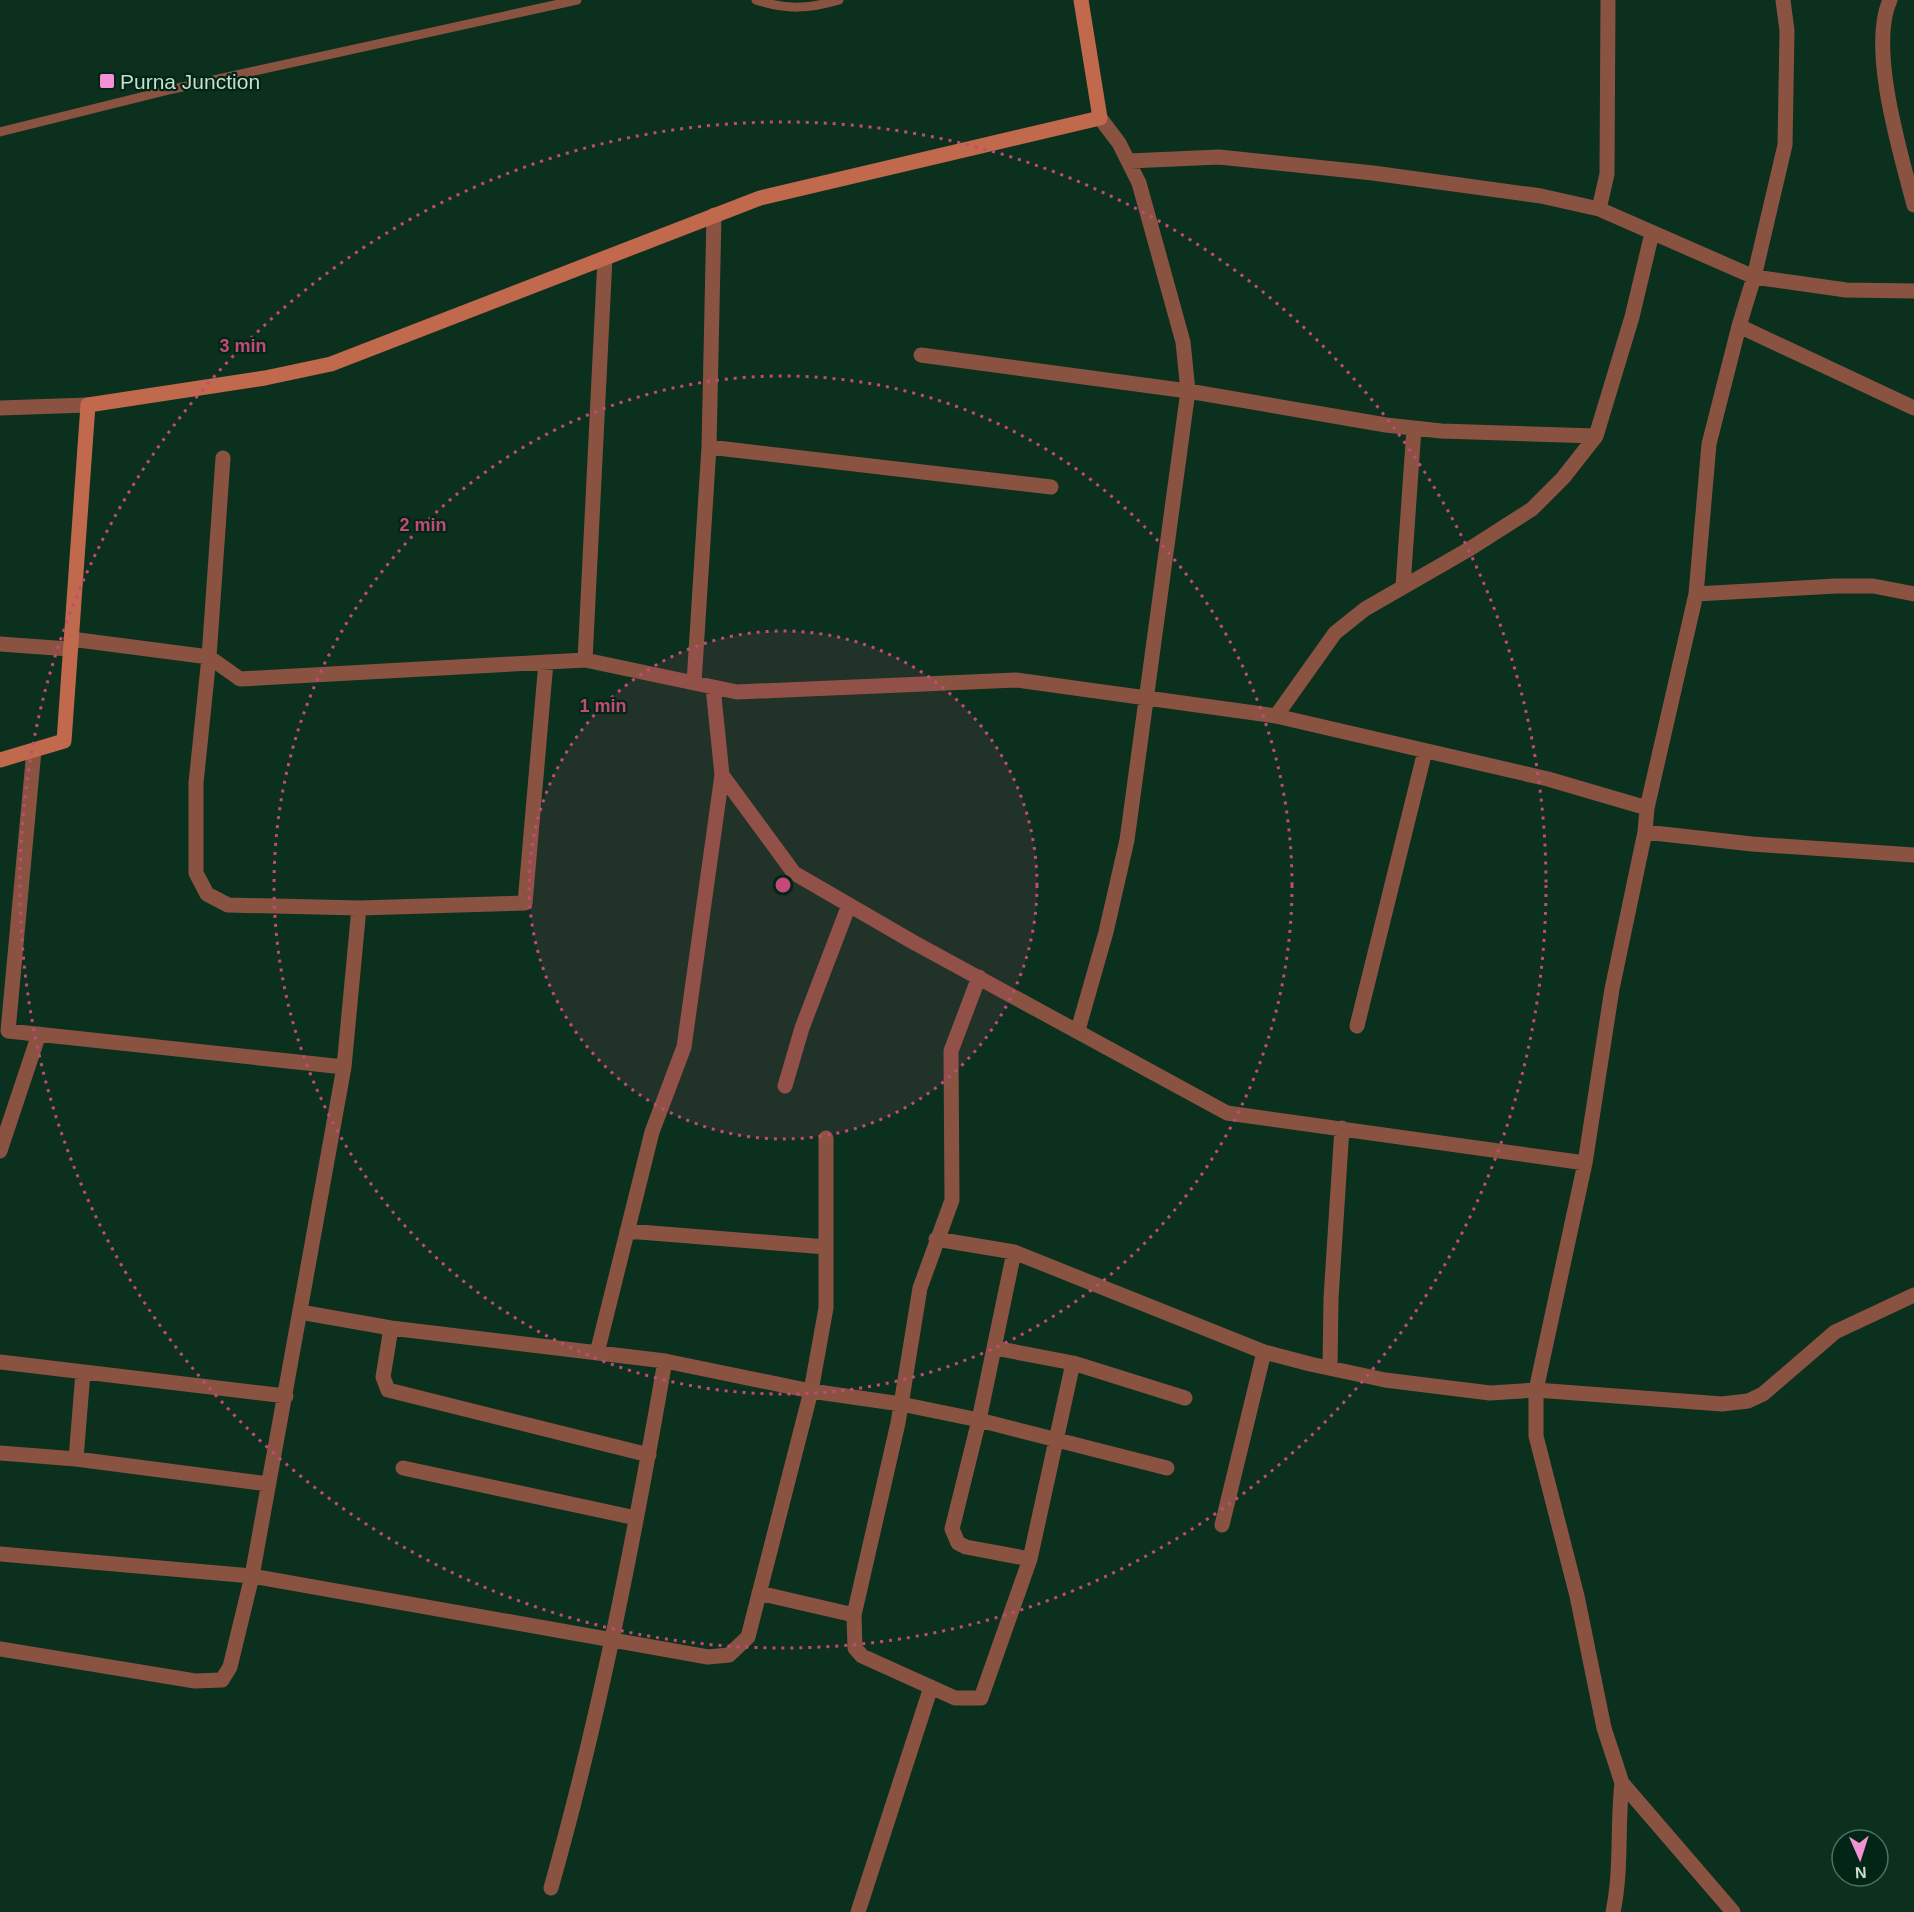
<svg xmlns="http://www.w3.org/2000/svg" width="1914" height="1912" viewBox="0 0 1914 1912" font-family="Arial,sans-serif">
  <rect width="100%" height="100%" fill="#0b301e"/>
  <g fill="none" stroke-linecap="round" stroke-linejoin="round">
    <path stroke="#8a5341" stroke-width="9" d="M756 0C786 10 809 9 839 0
      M0 132 173 89 577 0"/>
    <path stroke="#8a5341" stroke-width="15" d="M1890 0C1868 48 1901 155 1914 205
      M1129 161 1219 157 1373 173 1541 196 1599 209 1754 277 1846 290 1914 291
      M1599 209 1607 174 1608 0
      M1739 326 1914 408
      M921 355 1188 391 1386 425 1441 431 1596 436
      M0 408 88 405
      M709 447 1051 487
      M223 458 209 657 196 783V873L207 894 228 905 359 908
      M1403 586 1414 428
      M1696 594 1836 586H1873L1914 594
      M71 639 209 657 240 679 585 660 605 258
      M0 644 69 649
      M585 660 737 692 1016 680 1276 716 1548 779 1647 808
      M694 683 709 447 714 215
      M713 687 722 775 794 873 913 942 1227 1113 1585 1163
      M1276 716 1335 633 1365 609 1471 548 1532 509 1563 478 1596 436 1632 317 1652 233
      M1645 832 1752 844 1914 855
      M979 977 951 1051 952 1200 920 1288 898 1423 854 1615 855 1648 862 1656 955 1698H981L1030 1559 1073 1363
      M1357 1026 1425 751
      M1078 1030 1106 932 1127 840 1188 391 1183 342 1139 183 1119 143 1100 118
      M344 1067 359 908 525 903 546 662
      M785 1086 802 1028 849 905
      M0 1151 39 1034
      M627 1231 826 1247
      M936 1239 1014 1252 1264 1352 1310 1364 1385 1380 1490 1393 1536 1390 1722 1404 1748 1401 1763 1394 1835 1332 1914 1295
      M1014 1252 979 1420 952 1529 958 1543 966 1547 1030 1559
      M300 1312 391 1328 665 1361 811 1391 901 1404 979 1420 1167 1468
      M391 1328 383 1377 388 1390 649 1455
      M995 1348 1073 1363 1185 1398
      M597 1353 652 1132 684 1047 722 775
      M0 1362 286 1396
      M1330 1368 1331 1298 1342 1128
      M0 1453 76 1459 268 1484
      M76 1459 83 1372
      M403 1468 636 1518
      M1222 1525 1264 1352
      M0 1554 252 1576 708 1657 729 1655 748 1637 811 1391 826 1308V1138
      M759 1593 854 1615
      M0 1649 195 1681 222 1680 230 1667 252 1576 344 1067 8 1031 34 750
      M551 1888C600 1715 634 1539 665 1361
      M858 1912 931 1687
      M1613 1912C1622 1870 1617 1826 1622 1783
      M1733 1912 1622 1783 1604 1728 1577 1596 1536 1436V1390L1585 1163 1612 989 1645 832 1647 808 1696 594 1709 444 1739 326 1754 277 1785 145 1787 31 1783 0"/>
    <path stroke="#c1694c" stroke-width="15" d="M0 760 64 741 88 405 265 378 331 364 760 198 1100 118 1081 0"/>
  </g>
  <circle cx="783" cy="885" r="254" fill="#c44978" fill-opacity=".12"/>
  <g fill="none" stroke="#c44978" stroke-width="3" stroke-dasharray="3 6">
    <circle cx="783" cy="885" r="254"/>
    <circle cx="783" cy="885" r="509"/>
    <circle cx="783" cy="885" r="763"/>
  </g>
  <rect fill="#f391d6" stroke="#012615" stroke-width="2" x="99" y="73" width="16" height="16" rx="3"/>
  <g text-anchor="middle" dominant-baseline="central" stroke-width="4.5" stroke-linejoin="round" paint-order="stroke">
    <g font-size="21" fill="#caddd1" stroke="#012615" text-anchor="start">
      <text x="120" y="81">Purna Junction</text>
    </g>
  </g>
  <circle cx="783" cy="885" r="9" fill="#c44978" stroke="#012615" stroke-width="3"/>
  <g font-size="18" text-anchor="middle" font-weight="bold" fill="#c44978" stroke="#012615" stroke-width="4.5" stroke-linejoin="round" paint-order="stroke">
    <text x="243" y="352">3 min</text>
    <text x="423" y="531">2 min</text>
    <text x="603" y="712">1 min</text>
  </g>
  <g transform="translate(1860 1858) rotate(177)"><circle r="28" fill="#012615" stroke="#516f60" stroke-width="1.5"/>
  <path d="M0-4.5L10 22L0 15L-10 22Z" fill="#f391d6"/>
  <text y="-9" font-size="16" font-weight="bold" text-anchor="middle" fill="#caddd1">N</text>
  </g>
</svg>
